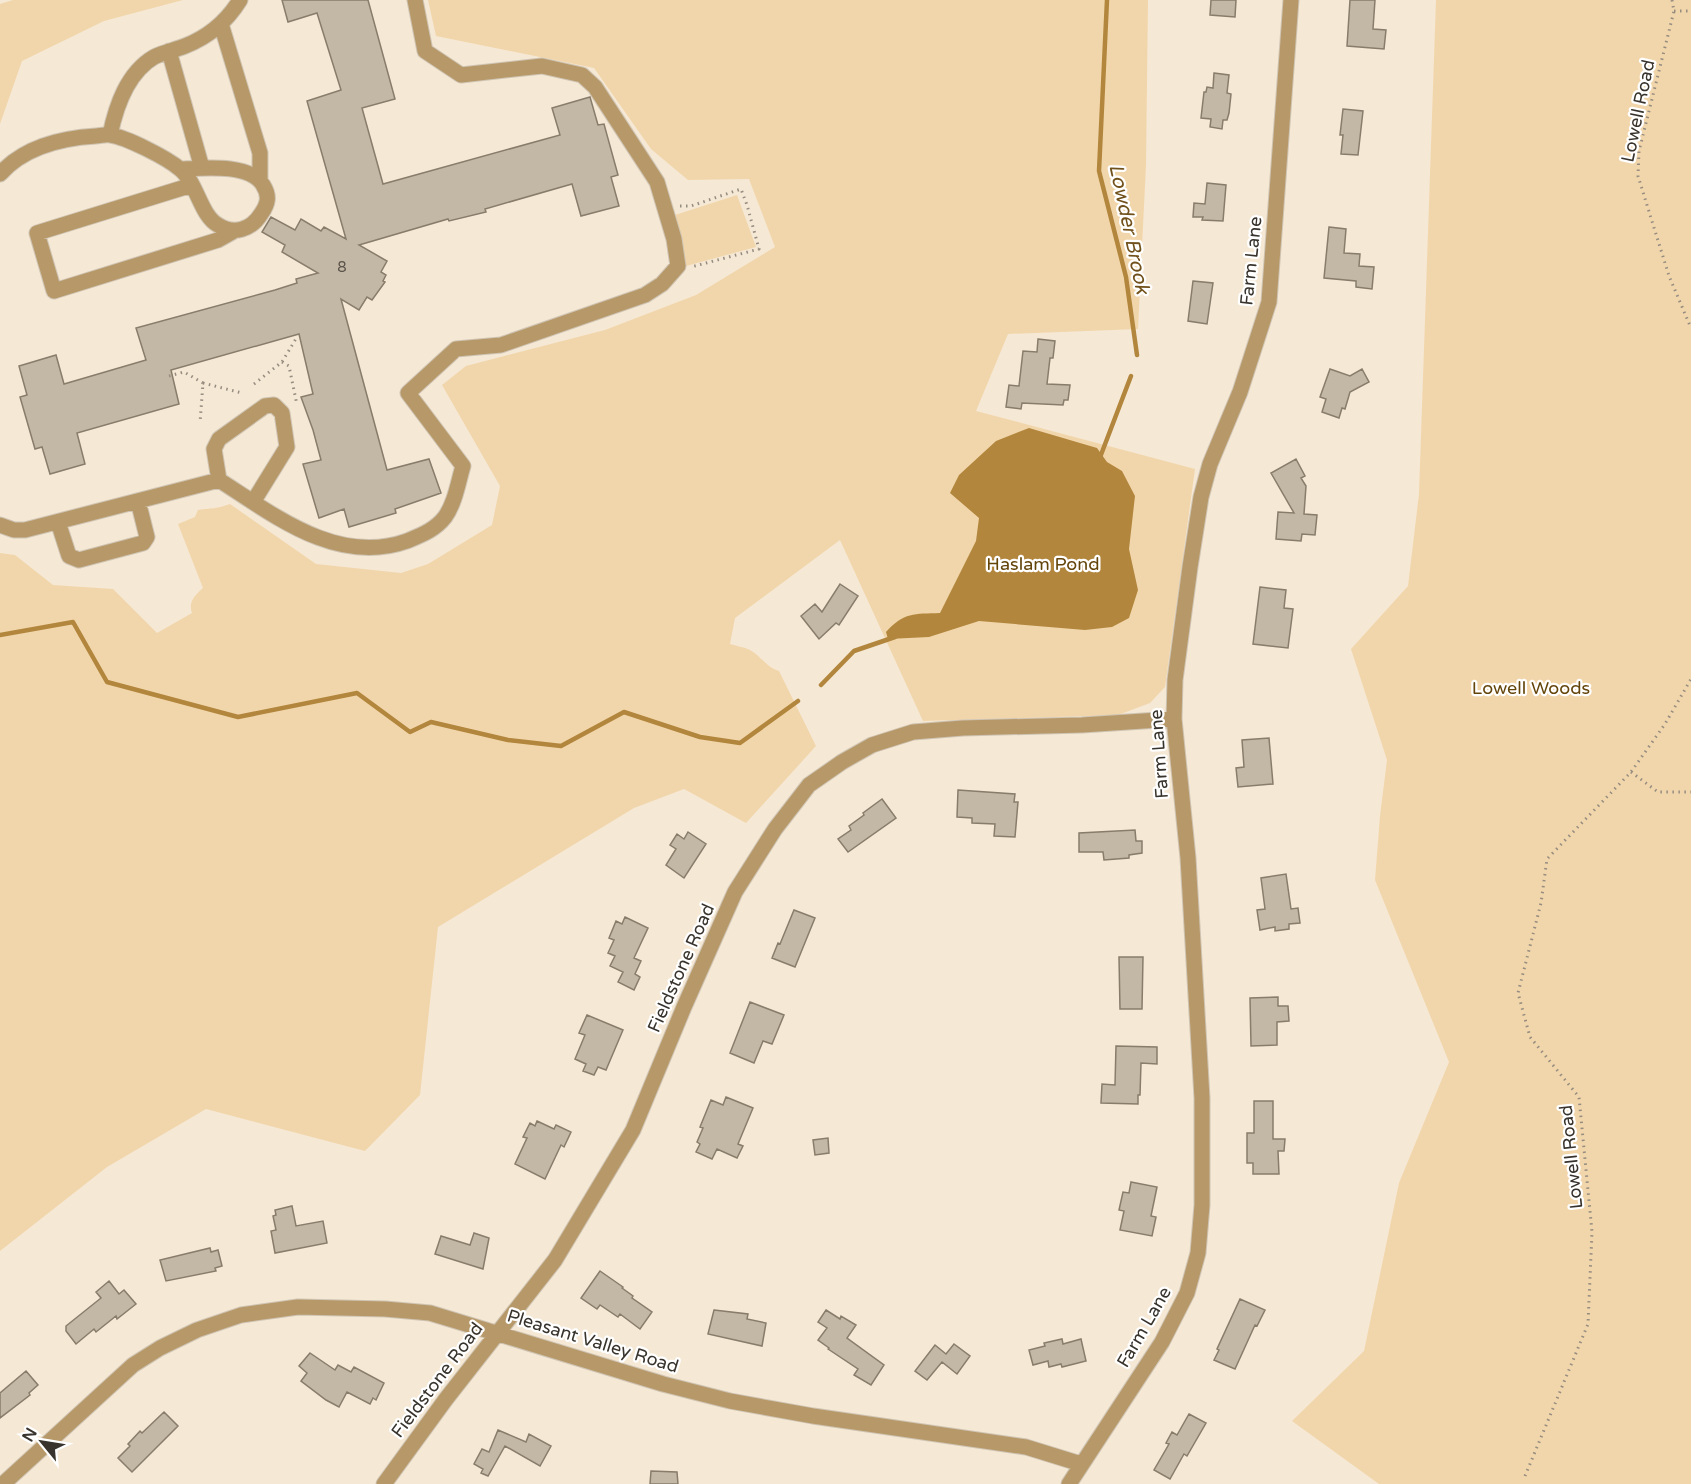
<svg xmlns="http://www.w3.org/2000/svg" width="1691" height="1484" viewBox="0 0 1691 1484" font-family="'Varela Round',sans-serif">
  <rect width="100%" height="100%" fill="#f5e8d5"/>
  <path fill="#f2d6ab" d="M13 0H183L104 21 22 61 0 124V4Z
    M428 0H1148L1146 165 1138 329 1008 334 976 411 1195 469 1165 687 1150 703 1118 715 923 721 840 540 735 618 730 644C736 646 744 647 750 650 761 656 767 668 779 671L816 746 746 823 684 789 634 808 438 927 420 1095 365 1151 206 1109 107 1167 0 1251V553L15 555 53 585 113 589 157 633 192 613C188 602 195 595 203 588L178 524 195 517 198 510C211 508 217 509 230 504L316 564 401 573 428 564 492 525 500 486 442 385 466 366 605 330 696 295 775 247 749 179 688 180 651 149 594 68 436 36Z
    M1436 0H1691V1484H1379L1292 1421 1364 1351 1399 1183 1449 1062 1375 880 1380 816 1387 760 1351 649 1408 586 1419 494Z
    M737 195 756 247 686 266 672 216Z"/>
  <path fill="#b2863d" d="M1029 428 1097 448 1107 462 1122 471 1135 496 1129 549 1138 590 1129 618 1112 627 1085 630 979 621 929 637 888 639 886 632C904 612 914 614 940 613L976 541 979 518 950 493 959 475 996 441Z"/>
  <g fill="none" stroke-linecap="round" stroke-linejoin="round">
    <path stroke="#b2863d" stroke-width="4.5" d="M1107 0 1099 171 1126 277 1137 355
      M1099 460 1131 376
      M0 635 73 622 107 682 238 717 357 693 410 732 431 722 508 740 561 746 624 712 700 737 740 743 798 701
      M821 685 854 651 895 637"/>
  </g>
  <path fill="#c3b7a5" stroke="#887c6b" stroke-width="1.5" d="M282 0H368L395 99 362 108 383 184 560 135 552 108 590 97 598 125 604 124 618 175 611 177 619 206 581 216 572 184 485 209 486 212 449 221 448 219 359 245 387 261 381 272 386 275 383 281 385 282 372 300 367 297 359 310 341 299 387 470 429 459 441 493 395 509 396 513 349 527 344 509 319 518 303 464 321 460 313 430 301 397 313 394 299 334 171 370 179 404 77 433 85 464 50 474 42 447 35 449 20 397 27 395 19 366 56 355 64 384 146 360 136 328 275 290 297 283 296 279 318 273 282 252 285 245 262 232 271 217 295 230 301 219 321 231 324 227 346 239 307 101 341 90 317 13 288 22Z
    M1211 0H1236L1235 17 1210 15Z
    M1350 0H1375L1373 29 1386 30 1384 49 1347 46Z
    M1214 73 1229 75 1227 93 1231 94 1229 113 1227 120H1223L1222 129 1210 127 1211 119 1201 118 1204 92H1206L1207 87 1213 88Z
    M1343 109 1363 111 1358 155 1341 154 1343 135H1340Z
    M1207 183 1226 185 1223 221 1202 220 1203 217H1193L1194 203 1205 204Z
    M1329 227 1346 229 1344 253 1360 254 1359 266 1374 267 1372 289 1356 287V281L1324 278Z
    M1193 281 1213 283 1207 324 1188 321Z
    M1038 339 1055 341 1053 358H1050L1047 384 1070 385 1068 400H1064L1063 405 1022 403 1021 409 1006 407 1009 385 1019 386 1023 351 1037 352Z
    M1330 369 1350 376 1362 369 1369 382 1350 392 1345 409 1342 408 1339 418 1322 412 1326 399 1320 397Z
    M1296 459 1305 476 1301 478 1306 486 1304 514 1317 515 1315 535 1302 534 1301 541 1276 539 1278 512 1294 513 1271 473Z
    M840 584 858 596 839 625 836 623 819 639 801 616 815 604 822 612Z
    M1260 587 1286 590 1284 608 1293 609 1288 648 1253 644Z
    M1269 738 1273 784 1238 787 1236 768 1244 767 1242 740Z
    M958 790 1015 794 1014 802H1018L1015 837 994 836 995 824 972 823V818L957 817Z
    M882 799 896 818 848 852 838 839 851 830 849 826 864 815 863 813Z
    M1135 830 1136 841H1142V853L1129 855V858L1104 860 1103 852H1079V833Z
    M688 832 706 844 684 878 666 865 676 849 670 845 677 834 684 839Z
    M1286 874 1291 909 1298 908 1300 923 1289 924V929L1275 931V927L1260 930 1257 910 1265 909 1261 878Z
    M794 910 815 918 795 967 772 958 778 943 780 944Z
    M625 917 648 928 634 958 641 961 635 974 640 977 634 990 618 982 623 972 610 966 615 956 608 953 614 940 609 938 616 921 622 924Z
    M1119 957H1143L1142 1009H1120Z
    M1278 997V1006H1288L1289 1021 1277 1022V1045L1251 1046 1250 998Z
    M750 1002 784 1015 772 1044 763 1041 754 1063 730 1053Z
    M587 1015 623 1030 606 1070 598 1067 594 1075 583 1071 586 1064 575 1059 585 1035 579 1033Z
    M1116 1046 1157 1047V1064L1141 1063 1140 1095H1138V1104L1101 1103 1102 1084 1115 1085Z
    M726 1097 753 1108 738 1144 743 1146 737 1158 717 1149 712 1159 696 1152 700 1144 697 1142 703 1128 700 1127 711 1100 723 1105Z
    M1254 1101H1273V1139H1285L1284 1151H1278L1279 1174H1253V1163H1247V1133H1254Z
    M537 1121 554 1129 556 1125 571 1132 564 1147 561 1145 545 1179 515 1164 527 1138 523 1137 530 1123 535 1126Z
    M828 1138 829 1153 815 1155 813 1140Z
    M1131 1182 1157 1187 1151 1216 1156 1217 1152 1236 1120 1230 1124 1211 1119 1210 1123 1192 1129 1193Z
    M292 1206 296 1226 323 1221 327 1243 275 1253 271 1231 276 1230 273 1216 276 1215 275 1210Z
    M474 1233 489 1238 483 1269 435 1254 441 1236 470 1245Z
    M210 1248 211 1252 218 1250 222 1266 215 1268 216 1271 166 1281 160 1260Z
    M600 1271 623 1287 622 1288 633 1296 632 1298 652 1312 640 1329 620 1314 618 1317 600 1305 597 1309 581 1298Z
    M109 1281 119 1294 124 1290 136 1304 117 1319 116 1316 96 1332 94 1329 76 1344 66 1331V1326L101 1298 96 1292Z
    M1240 1299 1265 1310 1257 1326 1255 1325 1235 1369 1214 1360 1219 1350 1217 1349Z
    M714 1310 748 1314 747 1319 766 1323 762 1346 708 1334Z
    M826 1310 840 1319 841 1316 856 1325 847 1338 884 1365 871 1385 854 1375 858 1369 828 1349 829 1348 818 1340 827 1328 818 1322Z
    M1062 1339 1063 1344 1081 1339 1086 1361 1062 1367 1061 1364 1049 1367 1048 1361 1033 1365 1029 1350 1045 1346 1044 1343Z
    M954 1344 970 1356 957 1374 942 1362 927 1380 915 1371 935 1345 946 1354Z
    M310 1353 335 1370 338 1365 351 1372 354 1367 384 1383 376 1400 373 1398 370 1404 347 1392 339 1407 326 1400 301 1381 307 1373 299 1366Z
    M26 1371 38 1385 29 1393 30 1395 0 1418V1393Z
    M164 1412 178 1426 132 1472 118 1458 130 1446 128 1444 140 1431 142 1433Z
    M1189 1414 1206 1423 1187 1456 1184 1454 1170 1479 1154 1470 1169 1444 1166 1443 1172 1432 1177 1435Z
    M498 1430 526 1442 529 1434 551 1446 540 1466 505 1446 488 1476 481 1473 483 1469 474 1464 482 1449 489 1452Z
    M651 1471 677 1472 678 1484H650Z"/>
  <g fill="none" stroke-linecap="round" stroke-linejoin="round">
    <defs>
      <path id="minor" d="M221 24 260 153V180
        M169 51 202 168
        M110 135C116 106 127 73 154 57 164 52 175 50 185 46 208 37 227 21 240 0
        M0 174C24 147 62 138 96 136 100 136 105 134 110 135 126 137 167 158 180 169 197 182 200 215 218 225 234 235 251 230 261 214 268 204 270 196 263 185 250 163 203 168 181 169
        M192 185 37 233 54 291 218 240 234 231
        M219 480 214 449 219 439 265 406 274 405 282 413 287 447 253 502
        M58 522 69 556 79 560 143 543 147 537 138 501
        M0 525 14 530H25L219 480C274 515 337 566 407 541 421 535 435 530 445 517 455 503 458 483 463 466L408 393 456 349 501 345 645 295 662 284 678 266 674 239 657 182 595 87 582 75 542 66 461 75 425 51 415 0
        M3 1484 133 1365 160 1348 197 1330 241 1315 298 1307 385 1309 430 1313 663 1384 730 1401 813 1416 1026 1447 1081 1464
        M384 1484 446 1399 555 1260 633 1130 684 1007 735 892 775 829 809 785 842 762 872 745 913 732 963 728 1082 725 1174 719
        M1069 1484 1162 1342 1187 1293 1198 1253 1202 1205V1098L1188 858 1174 719 1175 680 1190 567 1201 497 1210 464 1240 392 1269 302 1291 0"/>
    </defs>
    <use href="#minor" stroke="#cfc4b3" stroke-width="17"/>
    <path stroke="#968d80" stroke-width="3" stroke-dasharray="1.5 4.5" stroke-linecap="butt" d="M1672 0 1674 11 1639 151 1638 176 1669 276 1691 328
      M1674 11H1691
      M680 206H691L741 189 747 205 759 249 691 267
      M282 362 289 366 297 405
      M169 376 184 372 203 383 200 423
      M203 383 242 393
      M254 384 282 362 297 337
      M1631 772 1658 792H1691
      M1525 1476 1588 1324 1592 1232 1579 1097 1530 1037 1518 993 1541 903 1547 859 1631 772 1665 724 1691 679"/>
    <use href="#minor" stroke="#b79868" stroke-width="15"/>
  </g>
  <g text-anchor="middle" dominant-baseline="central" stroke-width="4.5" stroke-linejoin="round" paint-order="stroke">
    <g font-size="15" fill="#5b544a">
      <text x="342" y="267">8</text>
    </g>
    <g font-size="18" fill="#38332c" stroke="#fff">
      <text transform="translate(1638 111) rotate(-78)">Lowell Road</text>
      <text transform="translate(1251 261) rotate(-84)">Farm Lane</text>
      <text transform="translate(1159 754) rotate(-94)">Farm Lane</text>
      <text transform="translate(681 968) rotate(-66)">Fieldstone Road</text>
      <text transform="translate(1571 1157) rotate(-96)">Lowell Road</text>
      <text transform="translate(1144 1327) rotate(-60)">Farm Lane</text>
      <text transform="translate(593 1341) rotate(17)">Pleasant Valley Road</text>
      <text transform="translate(437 1380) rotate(-53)">Fieldstone Road</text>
    </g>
    <g font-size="18" fill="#634409" stroke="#fff">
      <text x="1043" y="564">Haslam Pond</text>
      <text x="1531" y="688">Lowell Woods</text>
    </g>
    <g font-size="20" font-style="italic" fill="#71511b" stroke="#fff">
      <text transform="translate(1129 229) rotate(78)">Lowder Brook</text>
    </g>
  </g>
  <g transform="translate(42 1442) rotate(300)" stroke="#ffffff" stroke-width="4.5" paint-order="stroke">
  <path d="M0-4.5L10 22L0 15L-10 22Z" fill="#38332c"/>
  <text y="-9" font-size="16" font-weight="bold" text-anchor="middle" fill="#38332c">N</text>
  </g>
</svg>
